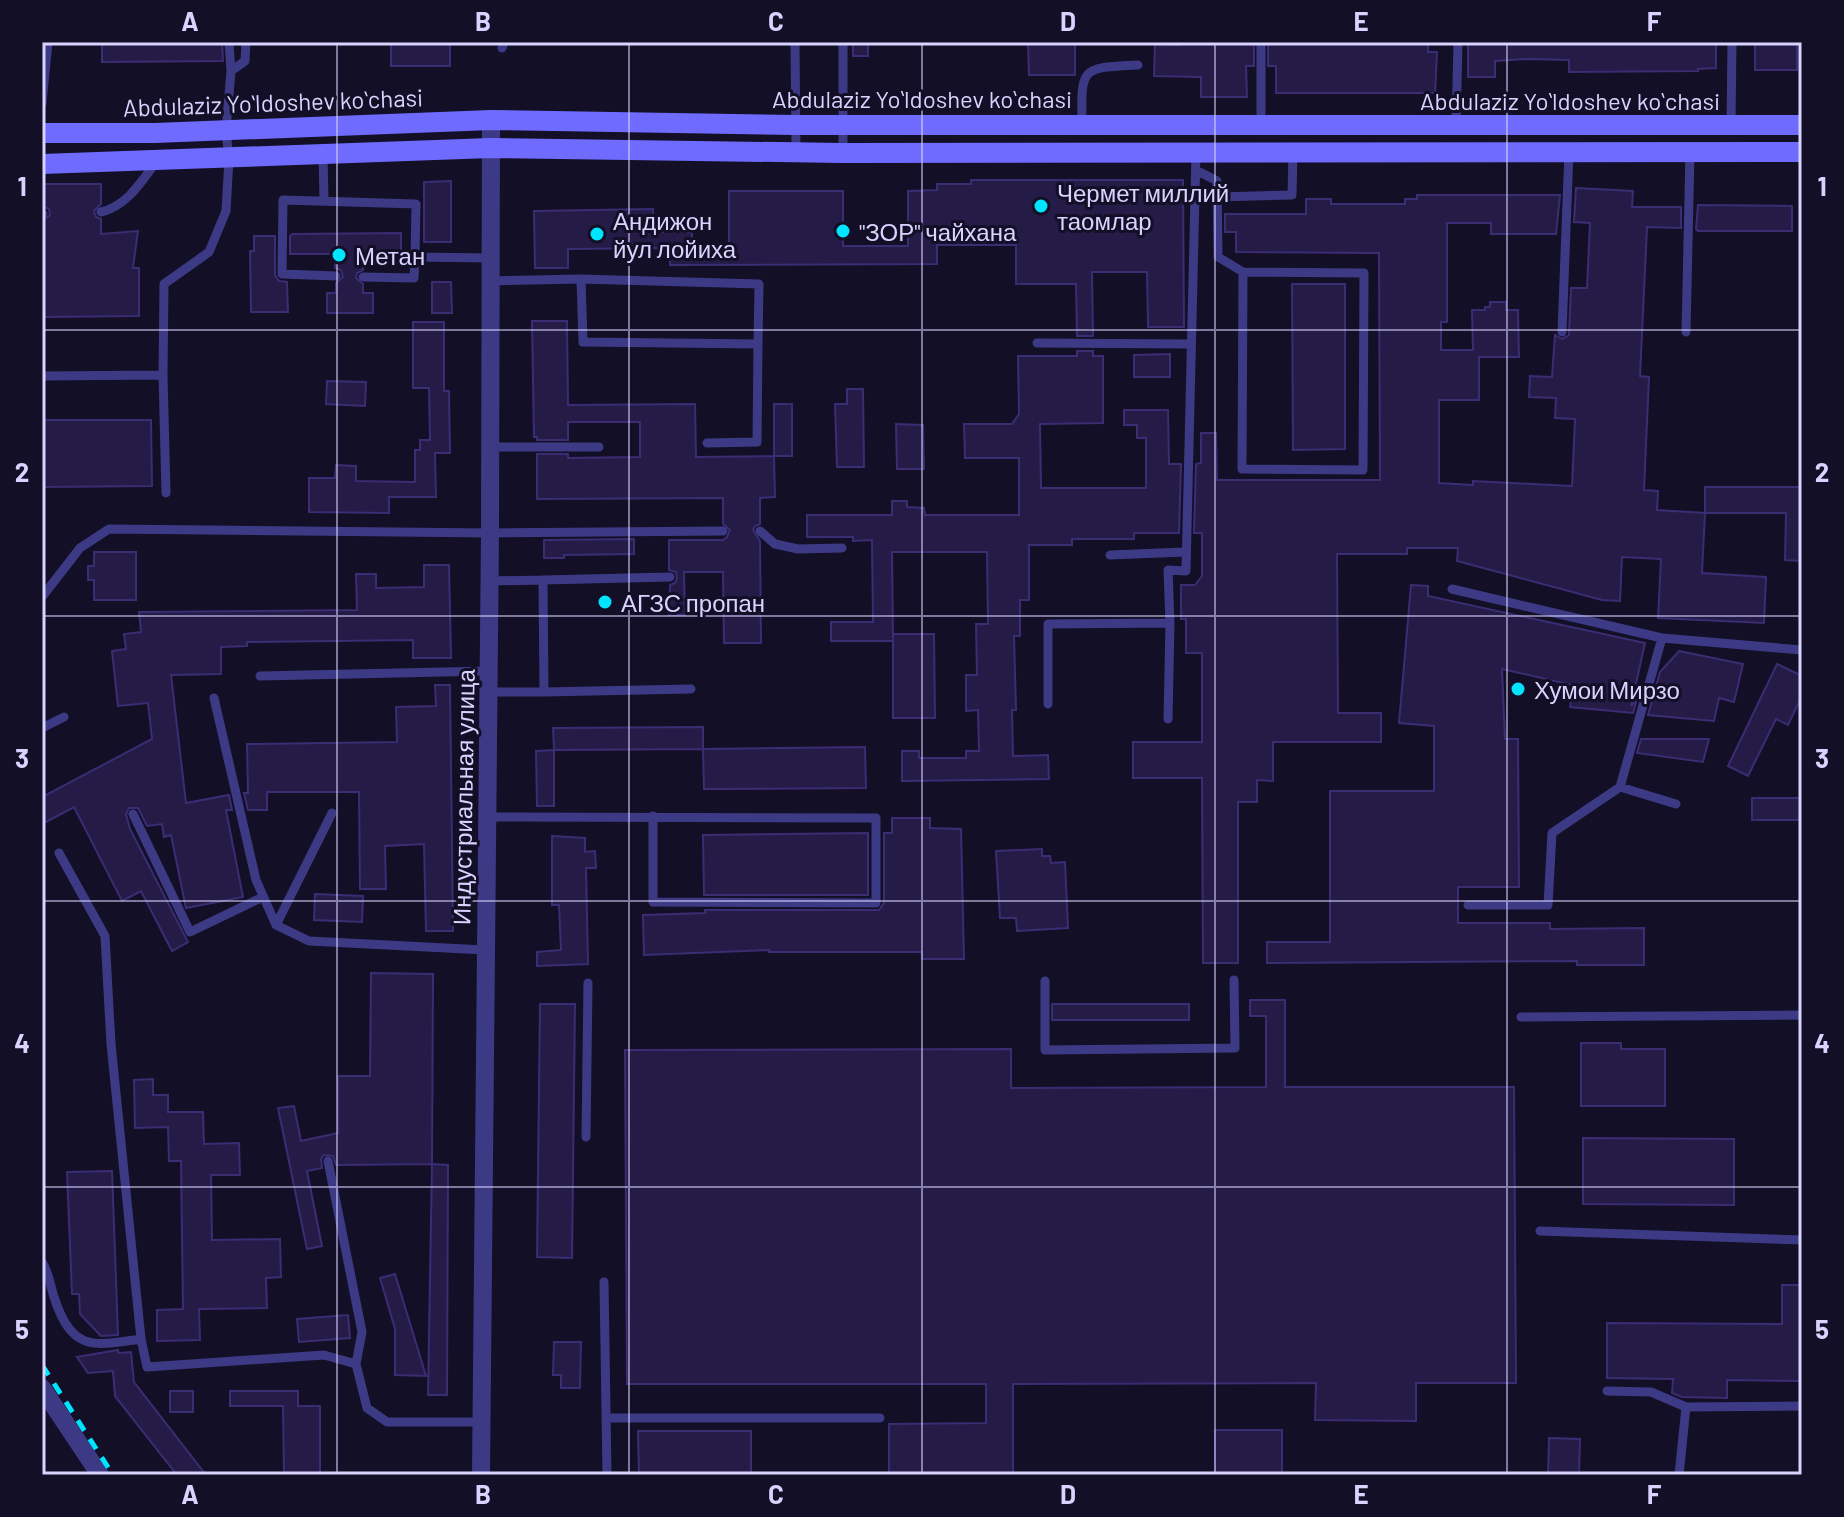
<svg xmlns="http://www.w3.org/2000/svg" width="1844" height="1517" viewBox="0 0 1844 1517" font-family="Barlow,sans-serif">
  <rect width="100%" height="100%" fill="#130f26"/>
  <path fill="#241b47" stroke="#3b2d73" stroke-width="2" d="M102 42H222L223 61 102 62Z
    M391 42H450V66H391Z
    M853 42H868V56H853Z
    M1028 42H1075V75H1029Z
    M1179 42H1254V66H1246L1247 97H1201V77L1154 76 1155 44 1179 45Z
    M1268 42H1428V52H1437L1435 93H1276V66H1268Z
    M1468 42H1716V68L1698 69V71L1569 72V60L1528 59 1495 61V77H1468Z
    M1755 42H1797V70H1755Z
    M971 180H1183L1184 327H1148L1147 272H1092L1093 336H1077L1076 284H1016V245H937V264L670 265V248L568 249V268H535L534 211 653 209 654 232H692V249H729V191H843V246H908V191L937 190V184H971Z
    M451 181V242H424V182Z
    M44 184H101V204L94 211 96 217 101 219V234L138 231 133 268H139V316L42 317V234L43 221 50 215 49 209 43 206Z
    M1576 188 1633 191 1632 207H1681V228L1647 227 1640 376 1649 377 1644 490 1658 491 1657 510 1705 513 1702 573 1766 577 1764 623 1658 618 1661 559 1622 557 1620 601 1602 600 1457 561 1458 548H1407V554H1337L1338 713H1381V742H1273V781L1257 780V802H1238V963H1203L1202 778H1133V742H1202V653H1186V619H1181V585H1195L1202 576V533H1194L1196 464 1201 463V433H1216L1217 480H1380L1379 253 1236 252V232H1225V214H1306V199H1331V204H1405V199H1417V195H1560L1556 234H1491V223H1447V322H1441V350H1473L1472 310H1485V307H1490V302H1506V310H1518L1519 357H1479V400H1439V483L1473 485V481L1572 486 1575 419 1555 418 1556 398 1529 397 1530 376 1552 377 1555 335 1562 339 1569 335 1571 288H1587L1590 223 1574 222Z
    M1698 205 1792 206V231H1698L1696 229Z
    M401 233V254H363V270L357 273 356 278 363 284V293H373V313H327V293H336V283L343 277 341 270 335 268V254H290V236L293 234Z
    M254 236H275V275L279 281 287 282 288 312H251L250 251H254Z
    M432 282H451L452 313H432Z
    M1292 284H1345V449L1293 450Z
    M532 321H567L568 405 695 404 696 457 774 456 775 497 760 498V524L755 526 753 530 760 541 761 643H724L723 572H684L685 615H669L670 585 675 583 677 578 676 572 669 570V540H723L727 537 730 530 723 524V498L537 499V454H568V458L640 457V422H568V440H537V437H534Z
    M413 322H444V391H449L450 453H435L436 497H389V513L309 512V478H335L336 465 356 466V481L415 482V450H420V440H430L429 388H413Z
    M1077 351H1093V356H1103V423L1040 424 1041 488H1146V438H1137V425H1124V410H1168L1169 464H1181L1179 533H1134V539H1072V545H1029V600H1020V636H1014L1016 710H1012L1013 756 1048 755 1049 779 902 781V751H919V758H966V751H979L978 710 966 711V675H977L976 624H988L987 552H892L893 641H831V622H873L872 540 853 541V537H807V515H892V501H907V507L924 508 925 515H1019V458H965L964 424H1012L1019 414 1018 356H1077Z
    M1170 354V377H1134V355Z
    M327 381 366 382 365 406 326 404Z
    M847 389H863L864 467H837L835 404H847Z
    M774 404H792V456H774Z
    M42 420H151L152 486 42 487Z
    M896 424 923 425 924 469H897Z
    M1705 487H1802V561L1785 560 1786 513H1705Z
    M634 539V554L564 555V558H544V540Z
    M94 552H136V600H94V580H88V566H94Z
    M424 565H449L451 658H413V640L247 642V646L221 647V674L171 675 186 803 229 795 232 810H226L243 897 186 908 171 835 164 837 162 824 147 826 138 808H129L126 814 130 829 188 942 172 951 141 891 122 901 74 807 42 824V797L152 739 148 703 118 706 112 651 126 649 124 634 141 632 139 612 357 610 356 574H376V588L424 587Z
    M1411 585 1428 586V596L1645 643 1631 706 1637 699 1633 713 1570 707 1572 685 1502 669 1505 739H1518L1519 887H1458V923H1550V929L1644 928V965H1577V961L1267 963V942H1330V791H1434V726L1399 723Z
    M893 634H934L935 718H893Z
    M1679 651 1743 664 1734 702 1719 698 1714 721 1648 715 1660 672Z
    M1777 664 1802 676V696L1788 725 1776 719 1748 776 1728 766Z
    M435 685H450L453 931H426L424 844 385 846 386 889H360L359 792H267V810H248L244 793H248L247 744 397 742 396 707 436 706Z
    M703 727V749L554 750 553 728Z
    M1641 739H1709L1703 762 1637 753Z
    M865 747 866 788 704 789 703 749Z
    M554 750V806H537L536 751Z
    M1752 798H1802V820H1752Z
    M892 818H930V828L961 829 964 959H922V952H769V950L644 955 643 915 705 913V910H879L884 903V833H892Z
    M868 833V895H704L703 835Z
    M552 836 585 838V852L595 851 596 868H586L588 964 537 966V952L561 950 559 905H552Z
    M1042 849V856H1050L1051 863 1065 862 1068 928 1017 931 1016 918H1000L996 851Z
    M315 894 363 896 362 922 314 920Z
    M371 973 433 974 432 1164 336 1165 333 1156 324 1155 321 1159 322 1168 307 1171 322 1246 307 1249 278 1108 294 1106 301 1141 338 1133V1076H370Z
    M1250 1000H1285V1087H1514L1516 1383H1416V1421L1315 1420 1316 1383 1013 1384V1475H889V1424L986 1423V1384H627L625 1050 1011 1049V1088L1266 1087V1016H1250Z
    M540 1004H575L572 1258 537 1257Z
    M1052 1004H1189V1020H1052Z
    M1581 1043H1621V1049H1665V1106H1581Z
    M153 1079V1095H168V1112H203L204 1144 239 1143 240 1175H211L212 1240 280 1239 281 1277 266 1278 267 1308 199 1309 200 1340 157 1341V1310L183 1309 181 1161H169L168 1127 135 1128 134 1080Z
    M1583 1138 1734 1139V1205L1583 1204Z
    M432 1164 448 1165 447 1395H428Z
    M112 1171 118 1335 101 1336 80 1314 79 1294H72L67 1172Z
    M395 1274 426 1376 395 1375V1329L380 1278Z
    M1782 1285H1802V1381L1727 1380V1398L1682 1397 1672 1393 1673 1379 1607 1378V1323L1782 1324Z
    M348 1315 350 1338 299 1342 297 1319Z
    M554 1342H581L580 1388H561V1375H553Z
    M118 1350V1353L131 1352 134 1382 206 1475H177L115 1396 113 1371 88 1373 77 1357Z
    M170 1391H193V1412H170Z
    M230 1391H298V1406H320V1475H284L283 1406H230Z
    M1215 1430H1282V1475H1215Z
    M638 1431H751V1475H639Z
    M1549 1438 1580 1439 1579 1475H1548Z"/>
  <g fill="none" stroke-linecap="round" stroke-linejoin="round">
    <path stroke="#3d3a85" stroke-width="9" d="M229 42 231 71
      M795 42 796 152
      M843 42V153
      M1261 42V125
      M502 48 504 42
      M42 103 48 42
      M1082 124C1081 66 1081 68 1138 65
      M1731 124 1732 42
      M1456 126 1458 42
      M323 155 324 201
      M1196 170 1217 181 1218 257 1243 272
      M1217 197 1292 195 1293 153
      M101 212C127 206 141 182 156 162
      M42 213 43 214
      M1243 272 1364 273 1363 470 1242 469Z
      M336 276 282 274 283 200 416 204 415 257 491 258
      M363 277 414 278 415 257
      M581 279 759 284 758 344
      M491 281 581 279 583 342 758 344 757 442 707 443
      M1562 332 1569 152
      M1686 332 1690 152
      M1037 343 1191 344
      M163 375 166 493
      M42 376 163 375 164 284 209 252 226 211 229 159 226 130 231 71 245 61 246 42
      M490 447H599
      M760 531 775 544 798 549 842 548
      M1110 555 1185 552
      M543 580 670 577
      M1452 589 1662 638 1802 650
      M42 597 80 548 109 529 490 533 723 531
      M260 676 489 671
      M488 692H544L543 580 489 581
      M544 692 691 689
      M214 698 256 880 276 925 309 941 485 950
      M1048 704V624L1170 623 1168 570 1186 571 1196 153
      M1168 719 1170 623
      M42 728 64 717
      M1620 787 1676 804
      M133 814 190 932 263 897
      M487 817 876 818V903L653 902V816
      M59 853 105 936 111 1044 141 1339 147 1367 324 1355 356 1364 367 1408 387 1422H481
      M1468 905H1548L1552 833 1620 787 1662 638
      M276 925 332 813
      M1045 981V1050L1235 1048 1234 980
      M1521 1017 1802 1015
      M586 1137 588 983
      M328 1161 362 1332 356 1364
      M1540 1231 1802 1240
      M42 1262C49 1272 50 1285 54 1297 72 1352 93 1346 141 1339
      M604 1282 607 1475
      M1607 1391 1651 1392 1686 1407 1802 1406
      M606 1418H880
      M1679 1475 1686 1407"/>
    <path stroke="#3d3a85" stroke-width="18" d="M42 1388 100 1475
      M481 1475 490 533 491 120"/>
    <path stroke="#6f6bff" stroke-width="20" d="M42 133H155L491 120 795 125H1802
      M42 164 491 148 843 153 1802 152"/>
    <path stroke="#00e5ff" stroke-width="5" stroke-dasharray="12 10" stroke-linecap="butt" d="M42 1365 113 1475"/>
  </g>
  <path fill="none" stroke="#d9d4ff" stroke-width="2" stroke-opacity="0.55" d="M337 42V1475M629 42V1475M922 42V1475M1215 42V1475M1507 42V1475M42 330H1802M42 616H1802M42 901H1802M42 1187H1802"/>
  <g fill="#00e5ff" stroke="#130f26" stroke-width="3">
    <circle cx="1041" cy="206" r="8"/>
    <circle cx="843" cy="231" r="8"/>
    <circle cx="597" cy="234" r="8"/>
    <circle cx="339" cy="255" r="8"/>
    <circle cx="605" cy="602" r="8"/>
    <circle cx="1518" cy="689" r="8"/>
  </g>
  <g text-anchor="middle" dominant-baseline="central" stroke-width="6" stroke-linejoin="round" paint-order="stroke">
    <g font-size="24" fill="#d9d4ff" stroke="#130f26">
      <text x="922" y="98">Abdulaziz Yoʻldoshev koʻchasi</text>
      <text x="1570" y="100">Abdulaziz Yoʻldoshev koʻchasi</text>
      <text transform="translate(273 102) rotate(-2)">Abdulaziz Yoʻldoshev koʻchasi</text>
      <text transform="translate(463 797) rotate(-89)">Индустриальная улица</text>
    </g>
    <g font-size="24" fill="#d9d4ff" stroke="#130f26" text-anchor="start">
      <text x="1057" y="192">Чермет миллий<tspan x="1057" dy="28">таомлар</tspan></text>
      <text x="613" y="220">Андижон<tspan x="613" dy="28">йул лойиха</tspan></text>
      <text x="859" y="231">"ЗОР" чайхана</text>
      <text x="355" y="255">Метан</text>
      <text x="621" y="602">АГЗС пропан</text>
      <text x="1534" y="689">Хумои Мирзо</text>
    </g>
  </g>
  <rect width="1844" height="1517" fill="none" stroke="#130f26" stroke-width="88"/>
  <rect x="44" y="44" width="1756" height="1429" fill="none" stroke="#d9d4ff" stroke-width="3"/>
  <g font-size="26" text-anchor="middle" font-weight="bold" fill="#d9d4ff">
    <text x="190" y="31">A</text>
    <text x="483" y="31">B</text>
    <text x="776" y="31">C</text>
    <text x="1068" y="31">D</text>
    <text x="1361" y="31">E</text>
    <text x="1654" y="31">F</text>
    <text x="22" y="196">1</text>
    <text x="1822" y="196">1</text>
    <text x="22" y="482">2</text>
    <text x="1822" y="482">2</text>
    <text x="22" y="768">3</text>
    <text x="1822" y="768">3</text>
    <text x="22" y="1053">4</text>
    <text x="1822" y="1053">4</text>
    <text x="22" y="1339">5</text>
    <text x="1822" y="1339">5</text>
    <text x="190" y="1504">A</text>
    <text x="483" y="1504">B</text>
    <text x="776" y="1504">C</text>
    <text x="1068" y="1504">D</text>
    <text x="1361" y="1504">E</text>
    <text x="1654" y="1504">F</text>
  </g>
</svg>
